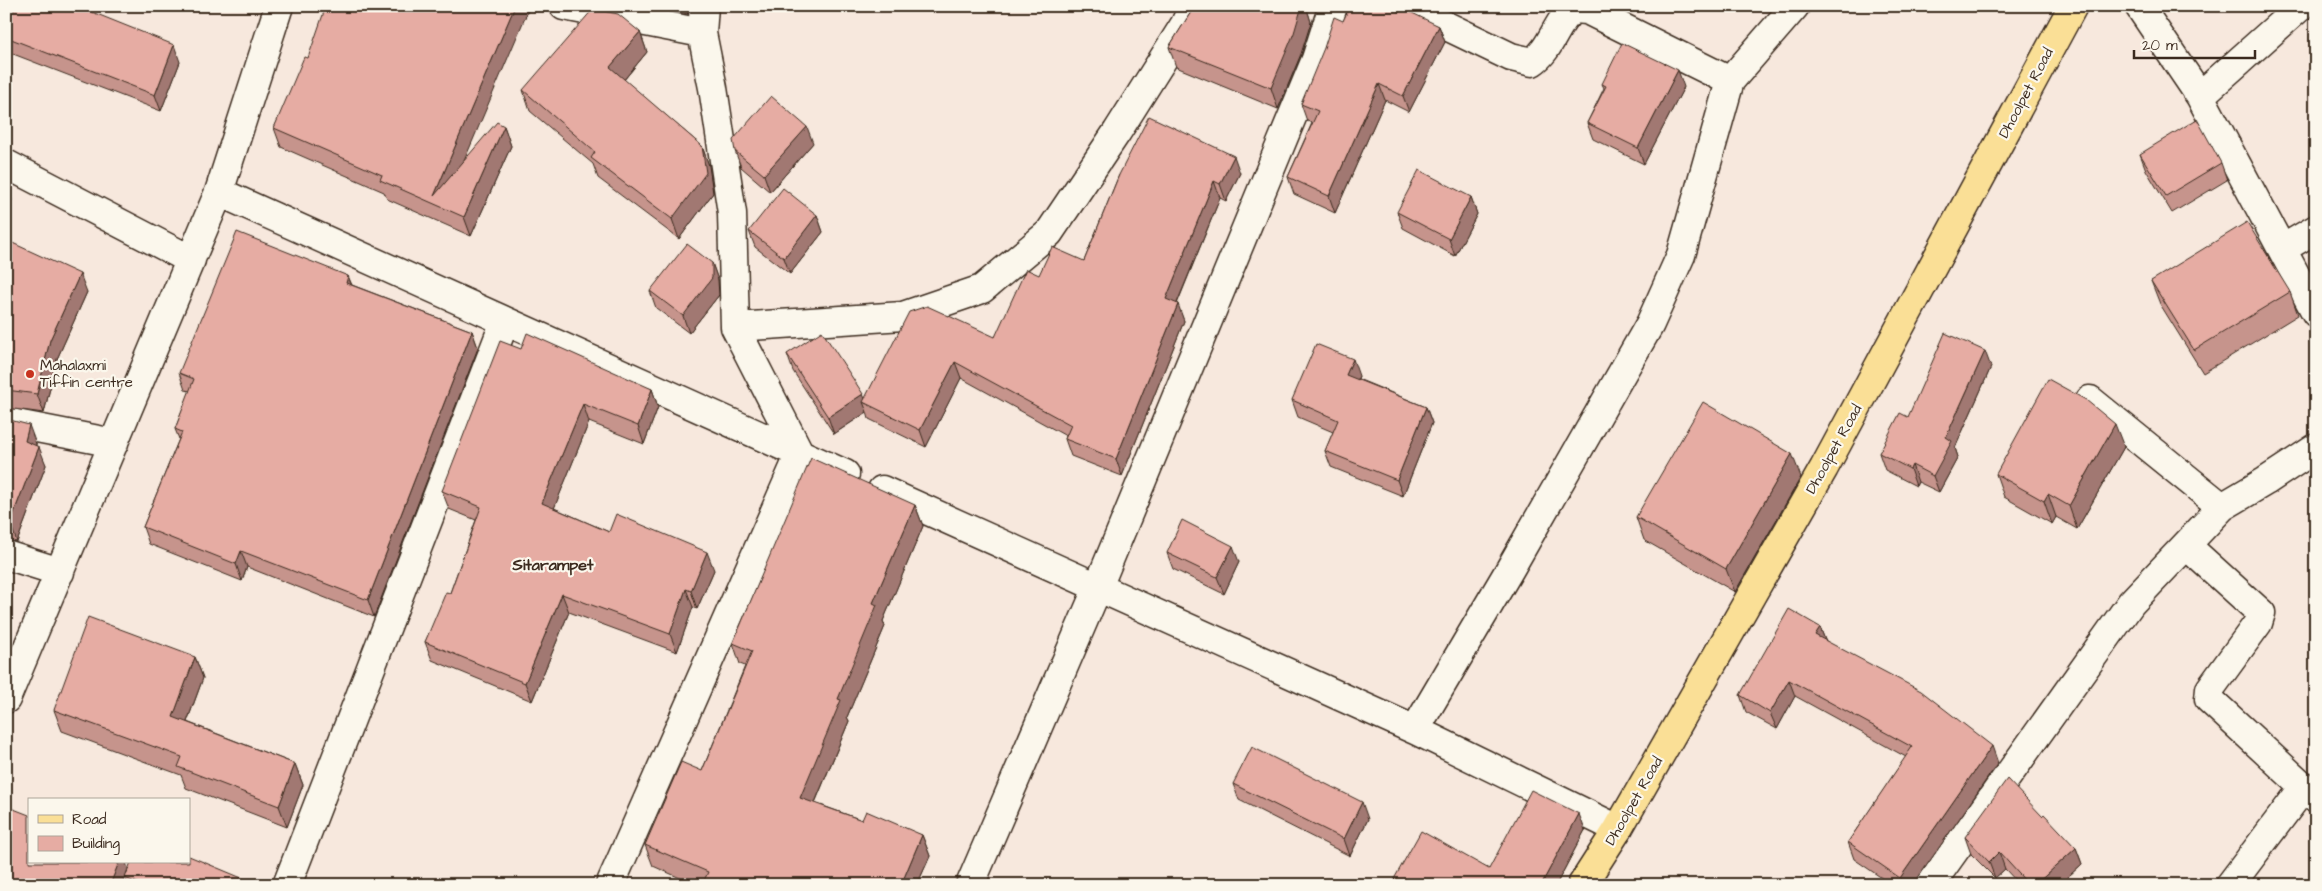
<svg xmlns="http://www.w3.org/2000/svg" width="2322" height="891" viewBox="0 0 2322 891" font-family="'Architects Daughter',sans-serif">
  <rect width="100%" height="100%" fill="#f7e8dd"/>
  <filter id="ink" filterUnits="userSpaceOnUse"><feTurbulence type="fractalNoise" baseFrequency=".02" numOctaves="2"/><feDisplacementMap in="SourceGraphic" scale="10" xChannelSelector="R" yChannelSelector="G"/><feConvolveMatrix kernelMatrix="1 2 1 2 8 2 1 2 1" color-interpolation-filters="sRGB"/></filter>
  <g filter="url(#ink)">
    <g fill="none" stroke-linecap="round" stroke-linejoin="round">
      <defs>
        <path id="minor" d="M564 6 702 33
          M1405 6 1511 57 1532 62C1552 49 1555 23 1573 9L1587 10 1730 81
          M2139 6 2200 96 2316 313
          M6 18 17 6
          M2200 96 2301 6
          M6 164 191 260
          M219 192 845 474
          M2282 249 2316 229
          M735 327 903 316 982 289 1049 233 1117 132 1185 24 1193 6
          M2090 400 2222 507
          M6 422 114 443
          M882 490 1415 730 1618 829
          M2186 545 2261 613 2258 623 2210 689 2209 699 2316 798
          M6 555 60 572
          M6 699 219 192 279 6
          M1415 730 1510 569 1650 324 1681 255 1730 81 1795 6
          M287 885 505 321
          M610 885 800 454 735 327 732 213 713 88 702 33 704 6
          M970 885 1098 587 1316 59 1333 6
          M1930 885 2131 603 2222 507 2266 481 2316 448
          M2230 885 2304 787"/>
        <path id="major" d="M1582 885 1618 829 1824 468 2073 6"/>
      </defs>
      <use href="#minor" stroke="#3b2a1e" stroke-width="31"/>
      <use href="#major" stroke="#3b2a1e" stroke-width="31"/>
      <use href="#minor" stroke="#fbf7ec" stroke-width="28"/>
      <use href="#major" stroke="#fadf96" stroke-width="28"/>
    </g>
    <path fill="#c6948c" stroke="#3b2a1e" d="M648 6H689L688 14Z
      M1193 6H1306L1311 22 1301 54 1278 109 1176 67 1169 47 1191 12Z
      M1400 12 1439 26 1445 42 1409 112 1385 100 1335 213 1294 194 1288 177 1312 123 1307 121 1301 104 1343 21Z
      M6 26 180 62 161 111 8 52 6 46Z
      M640 32 647 52 624 80 702 146 709 166 713 193 679 239 598 178 593 164 530 111 523 90Z
      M308 58 464 161 504 126 511 146 471 236 387 199 384 192 281 147 274 128Z
      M1602 84 1684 87 1644 164 1593 139 1587 123 1604 88Z
      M813 143 770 192 741 167 735 151Z
      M2140 154 2221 163 2227 180 2172 213 2146 170Z
      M1240 173 1226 201 1220 198 1177 304 1184 321 1122 476 1071 456 1065 439 1066 436 961 378 926 447 869 419 867 412 834 434 793 371 787 354 865 399 995 337 1039 275 1084 261 1119 175Z
      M1471 197 1477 214 1455 256 1403 228 1397 212Z
      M817 215 823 232 790 274 755 247 749 231Z
      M6 240 87 292 57 359 44 413 6 408Z
      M712 263 718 280 719 295 689 333 656 308 650 291Z
      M348 276 352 285 472 331 478 348 374 617 247 567 242 581 149 544 143 527 179 439 175 429 190 391 185 390 179 373Z
      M2151 281 2290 292 2298 315 2203 373 2160 304Z
      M521 349 652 389 658 407 644 444 589 422 554 508 609 532 714 570 697 609 693 607 677 652 569 612 532 701 432 660 425 642 450 593 476 520 449 509 442 491Z
      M1991 367 1955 448 1958 457 1939 492 1918 482 1916 486 1885 470 1879 453 1908 417Z
      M1359 376 1358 379 1426 407 1432 423 1403 496 1331 467 1325 451 1333 432 1298 417 1292 400Z
      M6 419 36 444V445L46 465 17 542 6 540Z
      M2124 447 2077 529 2056 517 2052 524 2004 497 1996 474Z
      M1801 477 1735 592 1644 540 1636 517Z
      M915 505 923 526 883 621 885 626 847 717 849 721 815 803 862 820 922 835 930 856 917 885H696L653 866 645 845 702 771 745 666 740 664 733 643Z
      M1167 553 1239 562 1224 594 1173 569Z
      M1820 627 1825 640 1998 763 1913 885H1892L1854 859 1848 842 1906 757 1795 696 1777 729 1746 712 1740 695Z
      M195 657 203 678 187 722 295 764 303 785 287 827 186 788 181 775 62 731 54 710Z
      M1233 784 1368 819 1350 856 1239 800Z
      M2042 816 2076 848 2082 864 2059 885H2020L2005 869 1995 878 1971 854 1965 837Z
      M1585 830 1556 885H1396L1394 879 1489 869Z
      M125 878 257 885H128Z"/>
    <path fill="#a17872" stroke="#3b2a1e" d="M515 6H530L444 208 434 196Z
      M685 6H689L688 14Z
      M1302 6H1306L1311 22 1301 54 1278 109 1271 88Z
      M1439 26 1445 42 1409 112 1403 96Z
      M640 32 647 52 617 88 610 67Z
      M174 45 180 62 161 111 155 95Z
      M1678 70 1684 87 1644 164 1638 148Z
      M1379 84 1385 100 1335 213 1329 196Z
      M504 126 511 146 471 236 464 217Z
      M807 127 813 143 770 192 764 175Z
      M702 146 709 166 713 193 679 239 672 219Z
      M1234 156 1240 173 1226 201 1220 184Z
      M1214 181 1220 198 1172 315 1166 299Z
      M6 185 12 200 6 213Z
      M1471 197 1477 214 1455 256 1449 239Z
      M817 215 823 232 790 274 784 258Z
      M712 263 718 280 719 295 689 333 683 316Z
      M80 274 87 292 57 359 44 413 37 394 50 340Z
      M348 276 354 292 346 283Z
      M1178 304 1184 321 1122 476 1116 459Z
      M472 331 478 348 374 617 368 600Z
      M1985 351 1991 367 1955 448 1958 457 1939 492 1933 476 1946 437Z
      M1353 359 1359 376 1352 391 1346 375Z
      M955 362 961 378 926 447 920 430Z
      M652 389 658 407 644 444 638 426Z
      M863 394 867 404 863 402 867 412 834 434 828 417Z
      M583 404 589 422 549 521 542 503Z
      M1426 407 1432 423 1403 496 1397 480Z
      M2115 424 2124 447 2077 529 2069 506Z
      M29 425 36 444 32 460 25 441Z
      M39 447 46 465 17 542 10 523Z
      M1792 454 1801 477 1735 592 1726 569Z
      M1912 465 1918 482 1916 486 1910 469Z
      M2048 494 2056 517 2052 524 2044 501Z
      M915 505 923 526 883 621 885 626 847 717 849 721 808 819 800 798 838 699 873 603Z
      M1233 546 1239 562 1224 594 1217 577Z
      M241 551 247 567 242 581 236 564Z
      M707 552 714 570 697 609 691 591Z
      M686 589 693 607 677 652 670 634Z
      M562 594 569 612 532 701 525 683Z
      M1820 627 1826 643 1815 635Z
      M195 657 203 678 181 738 173 717Z
      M1789 680 1795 696 1777 729 1770 713Z
      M1992 746 1998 763 1913 885H1902L1900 878Z
      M295 764 303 785 287 827 279 806Z
      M1362 802 1368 819 1350 856 1344 839Z
      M1579 814 1585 830 1556 885H1541Z
      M922 835 930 856 917 885H901Z
      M2076 848 2082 864 2059 885H2035Z
      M1999 852 2005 869 1995 878 1989 862Z
      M119 862H126L128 869 122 885H110Z"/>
    <path fill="#e6aca3" stroke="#3b2a1e" d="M16 6H77L174 45 155 95 6 37V26L12 12Z
      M326 6H515L434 196 497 122 504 126 464 217 380 180 382 175 274 128 304 57 308 58Z
      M1193 6H1302L1294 33 1271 88 1169 47 1191 12Z
      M1350 6H1388L1400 12 1402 8 1439 26 1403 96 1379 84 1329 196 1288 177 1318 111 1301 104 1324 48 1334 17 1343 21Z
      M593 9 618 14 640 32 610 67 702 146 706 173 672 219 591 158 595 152 523 90Z
      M1622 43 1678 70 1638 148 1587 123 1606 86 1602 84Z
      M771 96 807 127 764 175 735 151 733 140Z
      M1149 116 1234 156 1220 184 1214 181 1166 299 1178 304 1116 459 1065 439 1071 425 955 362 920 430 863 402 909 312 927 306 995 337 1026 269 1039 275 1052 247 1084 261 1119 175Z
      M2197 119 2221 163 2166 196 2140 154Z
      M1419 170 1471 197 1449 239 1397 212Z
      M783 188 817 215 784 258 749 231Z
      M2247 222 2290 292 2194 350 2151 281Z
      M237 232 348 276 346 283 472 331 368 600 241 551 236 564 143 527 182 432 175 429 194 379 179 373Z
      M6 240 80 274 50 340 37 394 6 390Z
      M687 244 712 263V278L683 316 650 291Z
      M822 331 863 394 828 417 787 354Z
      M527 333 652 389 638 426 583 404 542 503 609 532 616 514 707 552 691 591 686 589 670 634 562 594 525 683 425 642 446 592 450 593 481 507 442 491 500 341 521 349Z
      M1945 333 1985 351 1946 437 1952 441 1933 476 1912 465 1910 469 1879 453 1900 413 1908 417Z
      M1316 344 1353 359 1346 375 1426 407 1397 480 1325 451 1338 420 1292 400Z
      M2048 379 2086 400 2115 424 2069 506 2048 494 2044 501 1996 474Z
      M1703 402 1792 454 1726 569 1636 517Z
      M6 419 29 425 25 441 39 447 10 523H6Z
      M811 458 915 505 873 603 877 605 838 699 841 700 800 798 862 820 866 811 922 835 901 885H702L708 872 645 845 681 762 702 771 752 651 733 643Z
      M1182 520 1233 546 1217 577 1167 553Z
      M1789 609 1820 627 1815 635 1921 691 1992 746 1900 878 1848 842 1912 747 1789 680 1770 713 1740 695Z
      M88 617 195 657 173 717 295 764 279 806 178 767 182 757 54 710Z
      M1252 747 1362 802 1344 839 1233 784Z
      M2007 779 2042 816 2044 814 2076 848 2035 885H2029L1999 852 1989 862 1965 837Z
      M1531 790 1579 814 1541 885H1403L1394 879 1421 831 1489 869Z
      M6 806 29 815V862H119L110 885H6Z
      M189 856 256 884V885H143L125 878 131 862H189Z"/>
  </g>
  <circle fill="#c8321e" stroke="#fbf7ec" stroke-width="2" cx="30" cy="374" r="5"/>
  <g text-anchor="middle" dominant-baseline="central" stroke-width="4.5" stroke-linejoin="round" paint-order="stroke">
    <g font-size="15" fill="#3b2a1e" stroke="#fbf7ec">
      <text transform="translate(2026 93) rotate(-62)">Dhoolpet Road</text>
      <text transform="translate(1834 449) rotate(-61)">Dhoolpet Road</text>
      <text transform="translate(1634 801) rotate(-60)">Dhoolpet Road</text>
    </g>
    <g font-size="15" fill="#3b2a1e" stroke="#fbf7ec" text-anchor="start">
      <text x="40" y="365">Mahalaxmi<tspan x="40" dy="17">Tiffin centre</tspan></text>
    </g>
    <g font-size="16" font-weight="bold" fill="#3b2a1e" stroke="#fbf7ec">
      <text x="553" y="565">Sitarampet</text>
    </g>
  </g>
  <rect width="2322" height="891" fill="none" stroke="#fbf7ec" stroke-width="25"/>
  <rect x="12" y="12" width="2297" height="866" fill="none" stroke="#3b2a1e" stroke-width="2" filter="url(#ink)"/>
  <rect x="28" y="798" width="162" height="65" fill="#fbf7ec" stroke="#aea59a"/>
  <rect x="38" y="815" width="25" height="8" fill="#fadf96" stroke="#aea59a"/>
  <text x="72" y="824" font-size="15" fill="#3b2a1e">Road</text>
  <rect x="38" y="836" width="25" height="15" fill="#e6aca3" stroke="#aea59a"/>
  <text x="72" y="848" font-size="15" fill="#3b2a1e">Building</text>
  <path d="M2134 50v8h121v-8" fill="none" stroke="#3b2a1e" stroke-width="2.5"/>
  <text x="2142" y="50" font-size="15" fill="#3b2a1e" stroke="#fbf7ec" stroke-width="4" paint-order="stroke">20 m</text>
</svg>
